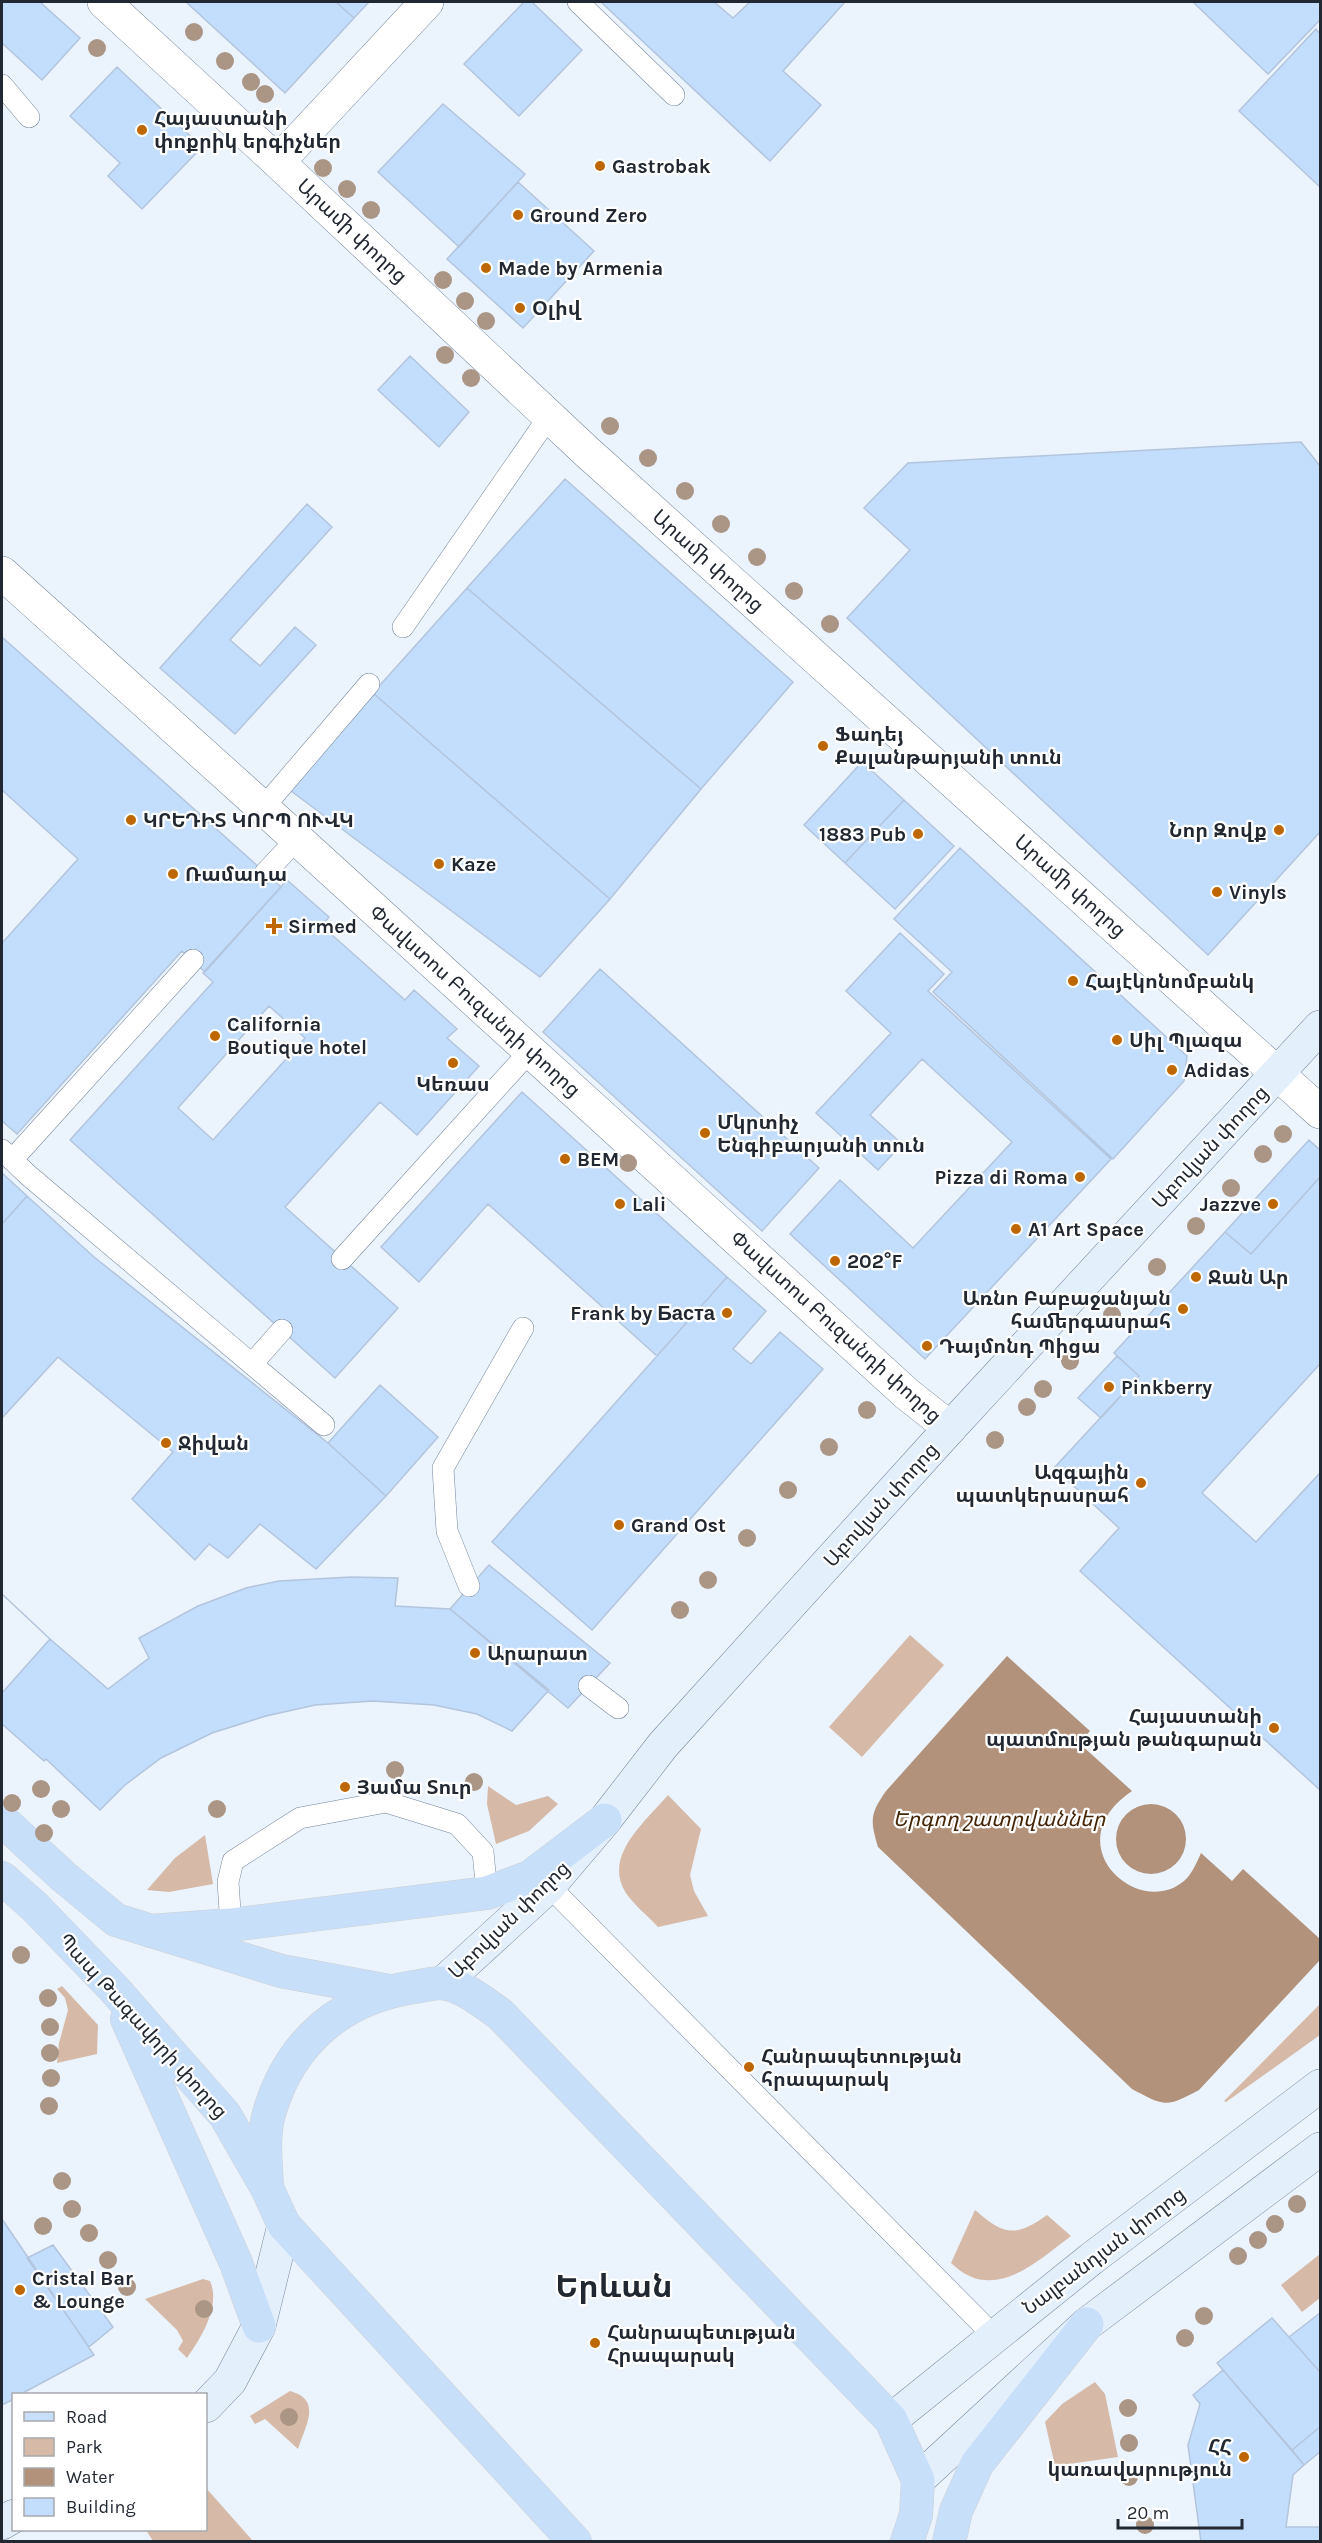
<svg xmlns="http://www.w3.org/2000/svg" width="1322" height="2543" viewBox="0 0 1322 2543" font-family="Karla,'Noto Sans Armenian',sans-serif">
  <rect width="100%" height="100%" fill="#ebf3fd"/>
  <path fill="#d6baa7" d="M910 1635 944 1665 862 1757 829 1727Z
    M488 1786 516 1805 548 1796 558 1804 529 1831 496 1844 487 1804Z
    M668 1795 701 1829 690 1875 694 1891 708 1916 658 1927C648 1916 634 1905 626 1893 602 1856 646 1821 668 1795Z
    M205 1835 213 1884 169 1892 147 1890 175 1858Z
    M62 1986 98 2025 97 2054 57 2063 59 2043 68 2010 65 1998 57 1989Z
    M1320 2004V2035L1226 2102 1224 2101Z
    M975 2210C1004 2235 1015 2238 1047 2215L1071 2236C1035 2263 993 2304 951 2263Z
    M1320 2254V2298L1302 2312 1281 2285Z
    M203 2279 210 2281C221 2306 201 2338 187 2358L178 2349 183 2341 177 2330 145 2299Z
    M1095 2382 1105 2394 1118 2457 1055 2466 1045 2422 1062 2404Z
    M290 2391C323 2400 305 2426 298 2449L265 2419 255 2424 250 2416Z
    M206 2488 253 2541H153L146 2530H206Z"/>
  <path fill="#b2927a" d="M1007 1656 1090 1731 1079 1743 1132 1791C1054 1844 1138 1920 1184 1881 1192 1874 1197 1862 1201 1853L1232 1881 1243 1869 1320 1939V1960L1199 2090C1166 2108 1164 2106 1132 2089L878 1847C870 1820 870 1814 886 1791Z
    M1116 1839a35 35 0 1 1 70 0a35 35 0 1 1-70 0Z"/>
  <path fill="#c3ddfc" stroke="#b3c5dc" stroke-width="1.5" fill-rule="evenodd" d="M2 2H40L80 38 42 80 2 43Z
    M186 2H336L354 18 285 93Z
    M336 2H369L354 18Z
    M524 2H532L582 50 519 116 464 64Z
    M601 2H714L733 18 750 2H845L783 71 821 105 770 161Z
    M1193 2H1320V20L1268 74Z
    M1316 29 1320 34V187L1239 111Z
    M117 67 202 147 142 209 108 176 120 163 70 116Z
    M443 104 525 174 459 247 378 172Z
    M518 182 594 251 523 328 447 259Z
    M410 356 469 412 439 447 378 390Z
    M1301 442 1320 466V832L1208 955 847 618 910 550 864 508 908 463Z
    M565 479 793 682 701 789 467 588Z
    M307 504 332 527 230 640 260 666 295 627 316 645 235 734 160 668Z
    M467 588 701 789 610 899 373 693Z
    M2 637 281 887 205 972 182 951 17 1134 2 1121V943L78 859 2 790Z
    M373 693 610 899 540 977 287 788Z
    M862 762 904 800 845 863 804 825Z
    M904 800 954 846 895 909 845 863Z
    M960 848 1187 1056 1184 1081 1113 1159 933 992 952 972 894 919Z
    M287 880 329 917 322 926 405 1000 414 990 457 1029 447 1038 479 1066 417 1135 380 1102 285 1207 398 1308 335 1378 70 1140 213 982 203 973ZM269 1006 305 1038 213 1140 178 1108Z
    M900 933 944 974 928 991 1111 1159 925 1359 790 1234 840 1180 913 1248 1012 1142 922 1059 870 1115 902 1144 878 1170 816 1113 891 1033 846 991Z
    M600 969 819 1168 762 1231 543 1032Z
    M522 1092 727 1277 657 1356 488 1204 419 1282 381 1247Z
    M1309 1140 1320 1150V1177L1251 1254 1225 1232Z
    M2 1173 27 1196 2 1224Z
    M1320 1177V1364L1202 1493 1256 1542 1320 1473V1790L1080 1571 1119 1528 1054 1468 1139 1376 1114 1353 1169 1293 1225 1232 1251 1254Z
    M27 1196 94 1257 328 1443 386 1496 316 1569 260 1524 228 1558 209 1544 195 1560 132 1499 173 1452 58 1357 2 1418V1224Z
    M727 1277 766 1311 733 1349 751 1364 780 1332 823 1369 592 1630 492 1542Z
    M1117 1356 1139 1376 1101 1418 1078 1398Z
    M380 1385 438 1437 386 1496 328 1443Z
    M489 1565 610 1663 568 1708 450 1609Z
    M351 1577 398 1578 395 1606 450 1609 549 1690 512 1731 477 1714 434 1705 373 1701 315 1705 266 1716 212 1733 161 1758 125 1785 100 1810 46 1759 44 1761 2 1724V1693L50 1639 108 1689 149 1658 139 1638 198 1606 246 1588 279 1581Z
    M2 1594 50 1639 2 1693Z
    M2 1594 50 1639 2 1693Z
    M2 2219 94 2355 21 2394H14V2399L2 2405Z
    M53 2245 113 2327 89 2347 27 2258Z
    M1320 2313V2372L1289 2337Z
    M1272 2318 1320 2372V2427L1292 2450 1217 2363Z
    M1223 2370 1304 2465 1293 2475 1286 2527H1320V2542H1201L1188 2445 1200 2404 1193 2395Z
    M1320 2427V2452L1304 2465 1292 2450Z"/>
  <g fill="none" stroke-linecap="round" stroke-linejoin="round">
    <defs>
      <path id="service" d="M578 2 674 95
        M2 85 29 117
        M403 627 550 415
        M263 808 369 684
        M265 873 297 839
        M2 1150 28 1175 324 1425
        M12 1160 193 960
        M342 1259 530 1051
        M252 1364 282 1330
        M469 1586 447 1531 443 1468 523 1328
        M589 1686 618 1708
        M549 1886 994 2336
        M231 1925 228 1882 233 1861 300 1818 386 1802 457 1824 483 1852 487 1893"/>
      <path id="tertiary" d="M104 2 278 162 586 451 1320 1112
        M278 162 427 2
        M2 573 263 808 907 1394 950 1428"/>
      <path id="secondary" d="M443 1983 549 1886 605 1820 663 1745 950 1428 1320 1027
        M206 2406 230 2381 259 2326 284 2225
        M891 2420 1091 2259 1320 2086
        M918 2480 1087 2324 1320 2149
        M2 2523 14 2516"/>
      <path id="primary" d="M2 1820 64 1877 116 1920 281 1971 389 1991
        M2 1878 35 1907 114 1989 225 2115 267 2188 284 2225 575 2542
        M151 1931 231 1925 487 1893 530 1877 605 1820
        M127 2019 236 2263 259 2326
        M267 2188C266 2163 262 2135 270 2110 291 2041 342 1998 414 1987 422 1986 432 1983 441 1983 461 1984 486 2004 501 2015L891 2420 918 2480 916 2515 907 2542
        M949 2542 956 2511 977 2464 1087 2324"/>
    </defs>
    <use href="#service" stroke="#75869c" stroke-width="22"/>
    <use href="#tertiary" stroke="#75869c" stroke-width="34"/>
    <use href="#secondary" stroke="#75869c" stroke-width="34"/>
    <use href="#primary" stroke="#ced0d2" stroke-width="34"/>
    <use href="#service" stroke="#fff" stroke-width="21"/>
    <use href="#tertiary" stroke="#fff" stroke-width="33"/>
    <use href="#secondary" stroke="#e4effc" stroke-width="33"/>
    <use href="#primary" stroke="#c8dffa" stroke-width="33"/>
  </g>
  <g fill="#ab9585">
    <circle cx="194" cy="32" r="9"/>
    <circle cx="97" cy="48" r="9"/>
    <circle cx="225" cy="61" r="9"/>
    <circle cx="251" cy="82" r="9"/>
    <circle cx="265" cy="94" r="9"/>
    <circle cx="323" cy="168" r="9"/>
    <circle cx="347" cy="189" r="9"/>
    <circle cx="371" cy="210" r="9"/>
    <circle cx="443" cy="280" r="9"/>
    <circle cx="465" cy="301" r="9"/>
    <circle cx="486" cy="321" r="9"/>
    <circle cx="445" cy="355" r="9"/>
    <circle cx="471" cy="378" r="9"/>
    <circle cx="610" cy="426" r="9"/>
    <circle cx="648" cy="458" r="9"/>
    <circle cx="685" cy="491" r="9"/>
    <circle cx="721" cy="524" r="9"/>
    <circle cx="757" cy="557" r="9"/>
    <circle cx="794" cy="591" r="9"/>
    <circle cx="830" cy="624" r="9"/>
    <circle cx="1283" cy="1134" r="9"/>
    <circle cx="1263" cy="1154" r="9"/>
    <circle cx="628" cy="1163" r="9"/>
    <circle cx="1231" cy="1188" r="9"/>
    <circle cx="1196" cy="1226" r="9"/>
    <circle cx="1157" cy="1267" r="9"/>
    <circle cx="1112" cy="1315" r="9"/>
    <circle cx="1070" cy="1361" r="9"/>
    <circle cx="1043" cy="1389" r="9"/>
    <circle cx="1027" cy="1407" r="9"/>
    <circle cx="867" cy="1410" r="9"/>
    <circle cx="995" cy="1440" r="9"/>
    <circle cx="829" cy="1447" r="9"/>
    <circle cx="788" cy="1490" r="9"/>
    <circle cx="747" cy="1538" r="9"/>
    <circle cx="708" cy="1580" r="9"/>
    <circle cx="680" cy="1610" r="9"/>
    <circle cx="395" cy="1770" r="9"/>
    <circle cx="474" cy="1782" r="9"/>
    <circle cx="41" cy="1789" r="9"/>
    <circle cx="12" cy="1803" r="9"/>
    <circle cx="61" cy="1809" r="9"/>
    <circle cx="217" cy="1809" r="9"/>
    <circle cx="44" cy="1833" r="9"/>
    <circle cx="21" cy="1955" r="9"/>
    <circle cx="48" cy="1998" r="9"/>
    <circle cx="50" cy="2027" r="9"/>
    <circle cx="50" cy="2053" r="9"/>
    <circle cx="51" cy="2078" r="9"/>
    <circle cx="49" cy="2106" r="9"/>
    <circle cx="62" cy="2181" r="9"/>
    <circle cx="1297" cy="2204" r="9"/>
    <circle cx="72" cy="2209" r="9"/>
    <circle cx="1275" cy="2224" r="9"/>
    <circle cx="43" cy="2226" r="9"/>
    <circle cx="89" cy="2233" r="9"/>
    <circle cx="1258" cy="2240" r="9"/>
    <circle cx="1238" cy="2256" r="9"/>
    <circle cx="108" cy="2260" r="9"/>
    <circle cx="127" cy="2287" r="9"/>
    <circle cx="204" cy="2309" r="9"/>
    <circle cx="1204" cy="2316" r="9"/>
    <circle cx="1185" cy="2338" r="9"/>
    <circle cx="1128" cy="2408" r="9"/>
    <circle cx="289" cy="2417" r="9"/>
    <circle cx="1129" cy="2443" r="9"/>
    <circle cx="1129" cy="2477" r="9"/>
    <circle cx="1145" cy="2525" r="9"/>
  </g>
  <g fill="#be6600" stroke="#fff" stroke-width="2">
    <circle cx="142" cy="130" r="6"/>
    <circle cx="600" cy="166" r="6"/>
    <circle cx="518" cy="215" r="6"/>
    <circle cx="486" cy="268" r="6"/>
    <circle cx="520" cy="308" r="6"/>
    <circle cx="823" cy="746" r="6"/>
    <circle cx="131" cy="820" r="6"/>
    <circle cx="1279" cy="830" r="6"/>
    <circle cx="918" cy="834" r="6"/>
    <circle cx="439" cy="864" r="6"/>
    <circle cx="173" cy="874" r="6"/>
    <circle cx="1217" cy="892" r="6"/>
    <path d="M271 917h6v6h6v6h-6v6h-6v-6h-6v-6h6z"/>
    <circle cx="1073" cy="981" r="6"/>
    <circle cx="215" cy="1036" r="6"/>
    <circle cx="1117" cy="1040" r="6"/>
    <circle cx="453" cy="1063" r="6"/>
    <circle cx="1172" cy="1070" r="6"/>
    <circle cx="705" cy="1133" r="6"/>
    <circle cx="565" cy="1159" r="6"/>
    <circle cx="1080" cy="1177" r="6"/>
    <circle cx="620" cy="1204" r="6"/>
    <circle cx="1273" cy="1204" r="6"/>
    <circle cx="1016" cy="1229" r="6"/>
    <circle cx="835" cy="1261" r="6"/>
    <circle cx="1196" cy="1277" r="6"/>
    <circle cx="1183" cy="1309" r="6"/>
    <circle cx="727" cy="1313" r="6"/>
    <circle cx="927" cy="1346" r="6"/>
    <circle cx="1109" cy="1387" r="6"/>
    <circle cx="166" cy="1443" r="6"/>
    <circle cx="1141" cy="1483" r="6"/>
    <circle cx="619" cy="1525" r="6"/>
    <circle cx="475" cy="1653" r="6"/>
    <circle cx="1274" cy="1728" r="6"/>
    <circle cx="345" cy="1787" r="6"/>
    <circle cx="749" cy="2067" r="6"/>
    <circle cx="20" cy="2290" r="6"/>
    <circle cx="595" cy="2343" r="6"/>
    <circle cx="1244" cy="2457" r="6"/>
  </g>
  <g text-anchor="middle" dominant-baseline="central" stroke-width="4.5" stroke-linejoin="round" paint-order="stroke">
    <g font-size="20" font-weight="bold" fill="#212831" stroke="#fff" text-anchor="start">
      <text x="154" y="118">Հայաստանի<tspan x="154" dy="23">փոքրիկ երգիչներ</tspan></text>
      <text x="612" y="166">Gastrobak</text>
      <text x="530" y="215">Ground Zero</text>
      <text x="498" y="268">Made by Armenia</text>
      <text x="532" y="308">Օլիվ</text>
      <text x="835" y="734">Ֆադեյ<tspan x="835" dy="23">Քալանթարյանի տուն</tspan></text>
      <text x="143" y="820">ԿՐԵԴԻՏ ԿՈՐՊ ՈՒՎԿ</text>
      <text x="1267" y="830" text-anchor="end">Նոր Զովք</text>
      <text x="906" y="834" text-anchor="end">1883 Pub</text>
      <text x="451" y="864">Kaze</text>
      <text x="185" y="874">Ռամադա</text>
      <text x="1229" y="892">Vinyls</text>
      <text x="288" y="926">Sirmed</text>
      <text x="1085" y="981">Հայէկոնոմբանկ</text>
      <text x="227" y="1024">California<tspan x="227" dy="23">Boutique hotel</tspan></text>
      <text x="1129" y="1040">Սիլ Պլազա</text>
      <text x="1184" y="1070">Adidas</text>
      <text x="453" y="1084" text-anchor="middle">Կեռաս</text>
      <text x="717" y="1122">Մկրտիչ<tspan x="717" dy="23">Ենգիբարյանի տուն</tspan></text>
      <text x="577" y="1159">BEM</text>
      <text x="1068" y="1177" text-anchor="end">Pizza di Roma</text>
      <text x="632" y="1204">Lali</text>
      <text x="1261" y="1204" text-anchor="end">Jazzve</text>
      <text x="1028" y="1229">A1 Art Space</text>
      <text x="847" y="1261">202°F</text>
      <text x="1208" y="1277">Ջան Ար</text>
      <text x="1171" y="1298" text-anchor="end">Առնո Բաբաջանյան<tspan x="1171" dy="23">համերգասրահ</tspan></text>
      <text x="715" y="1313" text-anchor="end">Frank by Баста</text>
      <text x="939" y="1346">Դայմոնդ Պիցա</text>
      <text x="1121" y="1387">Pinkberry</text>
      <text x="178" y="1443">Ջիվան</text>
      <text x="1129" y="1472" text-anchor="end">Ազգային<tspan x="1129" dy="23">պատկերասրահ</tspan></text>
      <text x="631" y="1525">Grand Ost</text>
      <text x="487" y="1653">Արարատ</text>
      <text x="1262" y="1716" text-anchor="end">Հայաստանի<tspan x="1262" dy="23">պատմության թանգարան</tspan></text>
      <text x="357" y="1787">Յամա Տուր</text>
      <text x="761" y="2056">Հանրապետության<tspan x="761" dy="23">հրապարակ</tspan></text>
      <text x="32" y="2278">Cristal Bar<tspan x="32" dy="23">&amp; Lounge</tspan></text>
      <text x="607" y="2332">Հանրապետւթյան<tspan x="607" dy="23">Հրապարակ</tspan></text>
      <text x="1232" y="2446" text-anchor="end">ՀՀ<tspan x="1232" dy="23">կառավարություն</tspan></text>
    </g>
    <g font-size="20" fill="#212831" stroke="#fff">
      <text transform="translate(352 231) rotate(43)">Արամի փողոց</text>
      <text transform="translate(708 561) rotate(42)">Արամի փողոց</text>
      <text transform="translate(1070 886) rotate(42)">Արամի փողոց</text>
      <text transform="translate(475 1001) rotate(42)">Փավստոս Բուզանդի փողոց</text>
      <text transform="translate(1210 1147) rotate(-47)">Աբովյան փողոց</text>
      <text transform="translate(836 1327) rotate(42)">Փավստոս Բուզանդի փողոց</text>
      <text transform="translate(881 1505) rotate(-48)">Աբովյան փողոց</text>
      <text transform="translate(509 1920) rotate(-44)">Աբովյան փողոց</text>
      <text transform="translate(143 2026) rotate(48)">Պապ Թագավորի փողոց</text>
      <text transform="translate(1104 2251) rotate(-37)">Նալբանդյան փողոց</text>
    </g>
    <g font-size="21" font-style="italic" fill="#462507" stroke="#fff">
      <text x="999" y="1819">Երգող շատրվաններ</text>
    </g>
    <g font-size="32" font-weight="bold" fill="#212831" stroke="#fff">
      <text x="614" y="2286">Երևան</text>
    </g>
  </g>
  <rect width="1322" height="2543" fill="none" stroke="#212831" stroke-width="6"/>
  <rect x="12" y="2393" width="195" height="138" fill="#ffffff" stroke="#a6a9ad" stroke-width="1.5"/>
  <rect x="24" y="2412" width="30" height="9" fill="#c8dffa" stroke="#a6a9ad" stroke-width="1.5"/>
  <text x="66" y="2423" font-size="18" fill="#212831">Road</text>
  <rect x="24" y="2438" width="30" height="18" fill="#d6baa7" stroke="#a6a9ad" stroke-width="1.5"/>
  <text x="66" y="2453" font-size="18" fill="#212831">Park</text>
  <rect x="24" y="2468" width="30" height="18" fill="#b2927a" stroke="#a6a9ad" stroke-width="1.5"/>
  <text x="66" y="2483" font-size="18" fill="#212831">Water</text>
  <rect x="24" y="2498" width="30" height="18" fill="#c3ddfc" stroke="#a6a9ad" stroke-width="1.5"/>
  <text x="66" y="2513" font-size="18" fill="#212831">Building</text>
  <path d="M1118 2519v9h124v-9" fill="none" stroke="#212831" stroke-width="3"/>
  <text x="1127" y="2519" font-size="18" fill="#212831" stroke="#ffffff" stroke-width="4.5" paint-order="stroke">20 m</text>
</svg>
